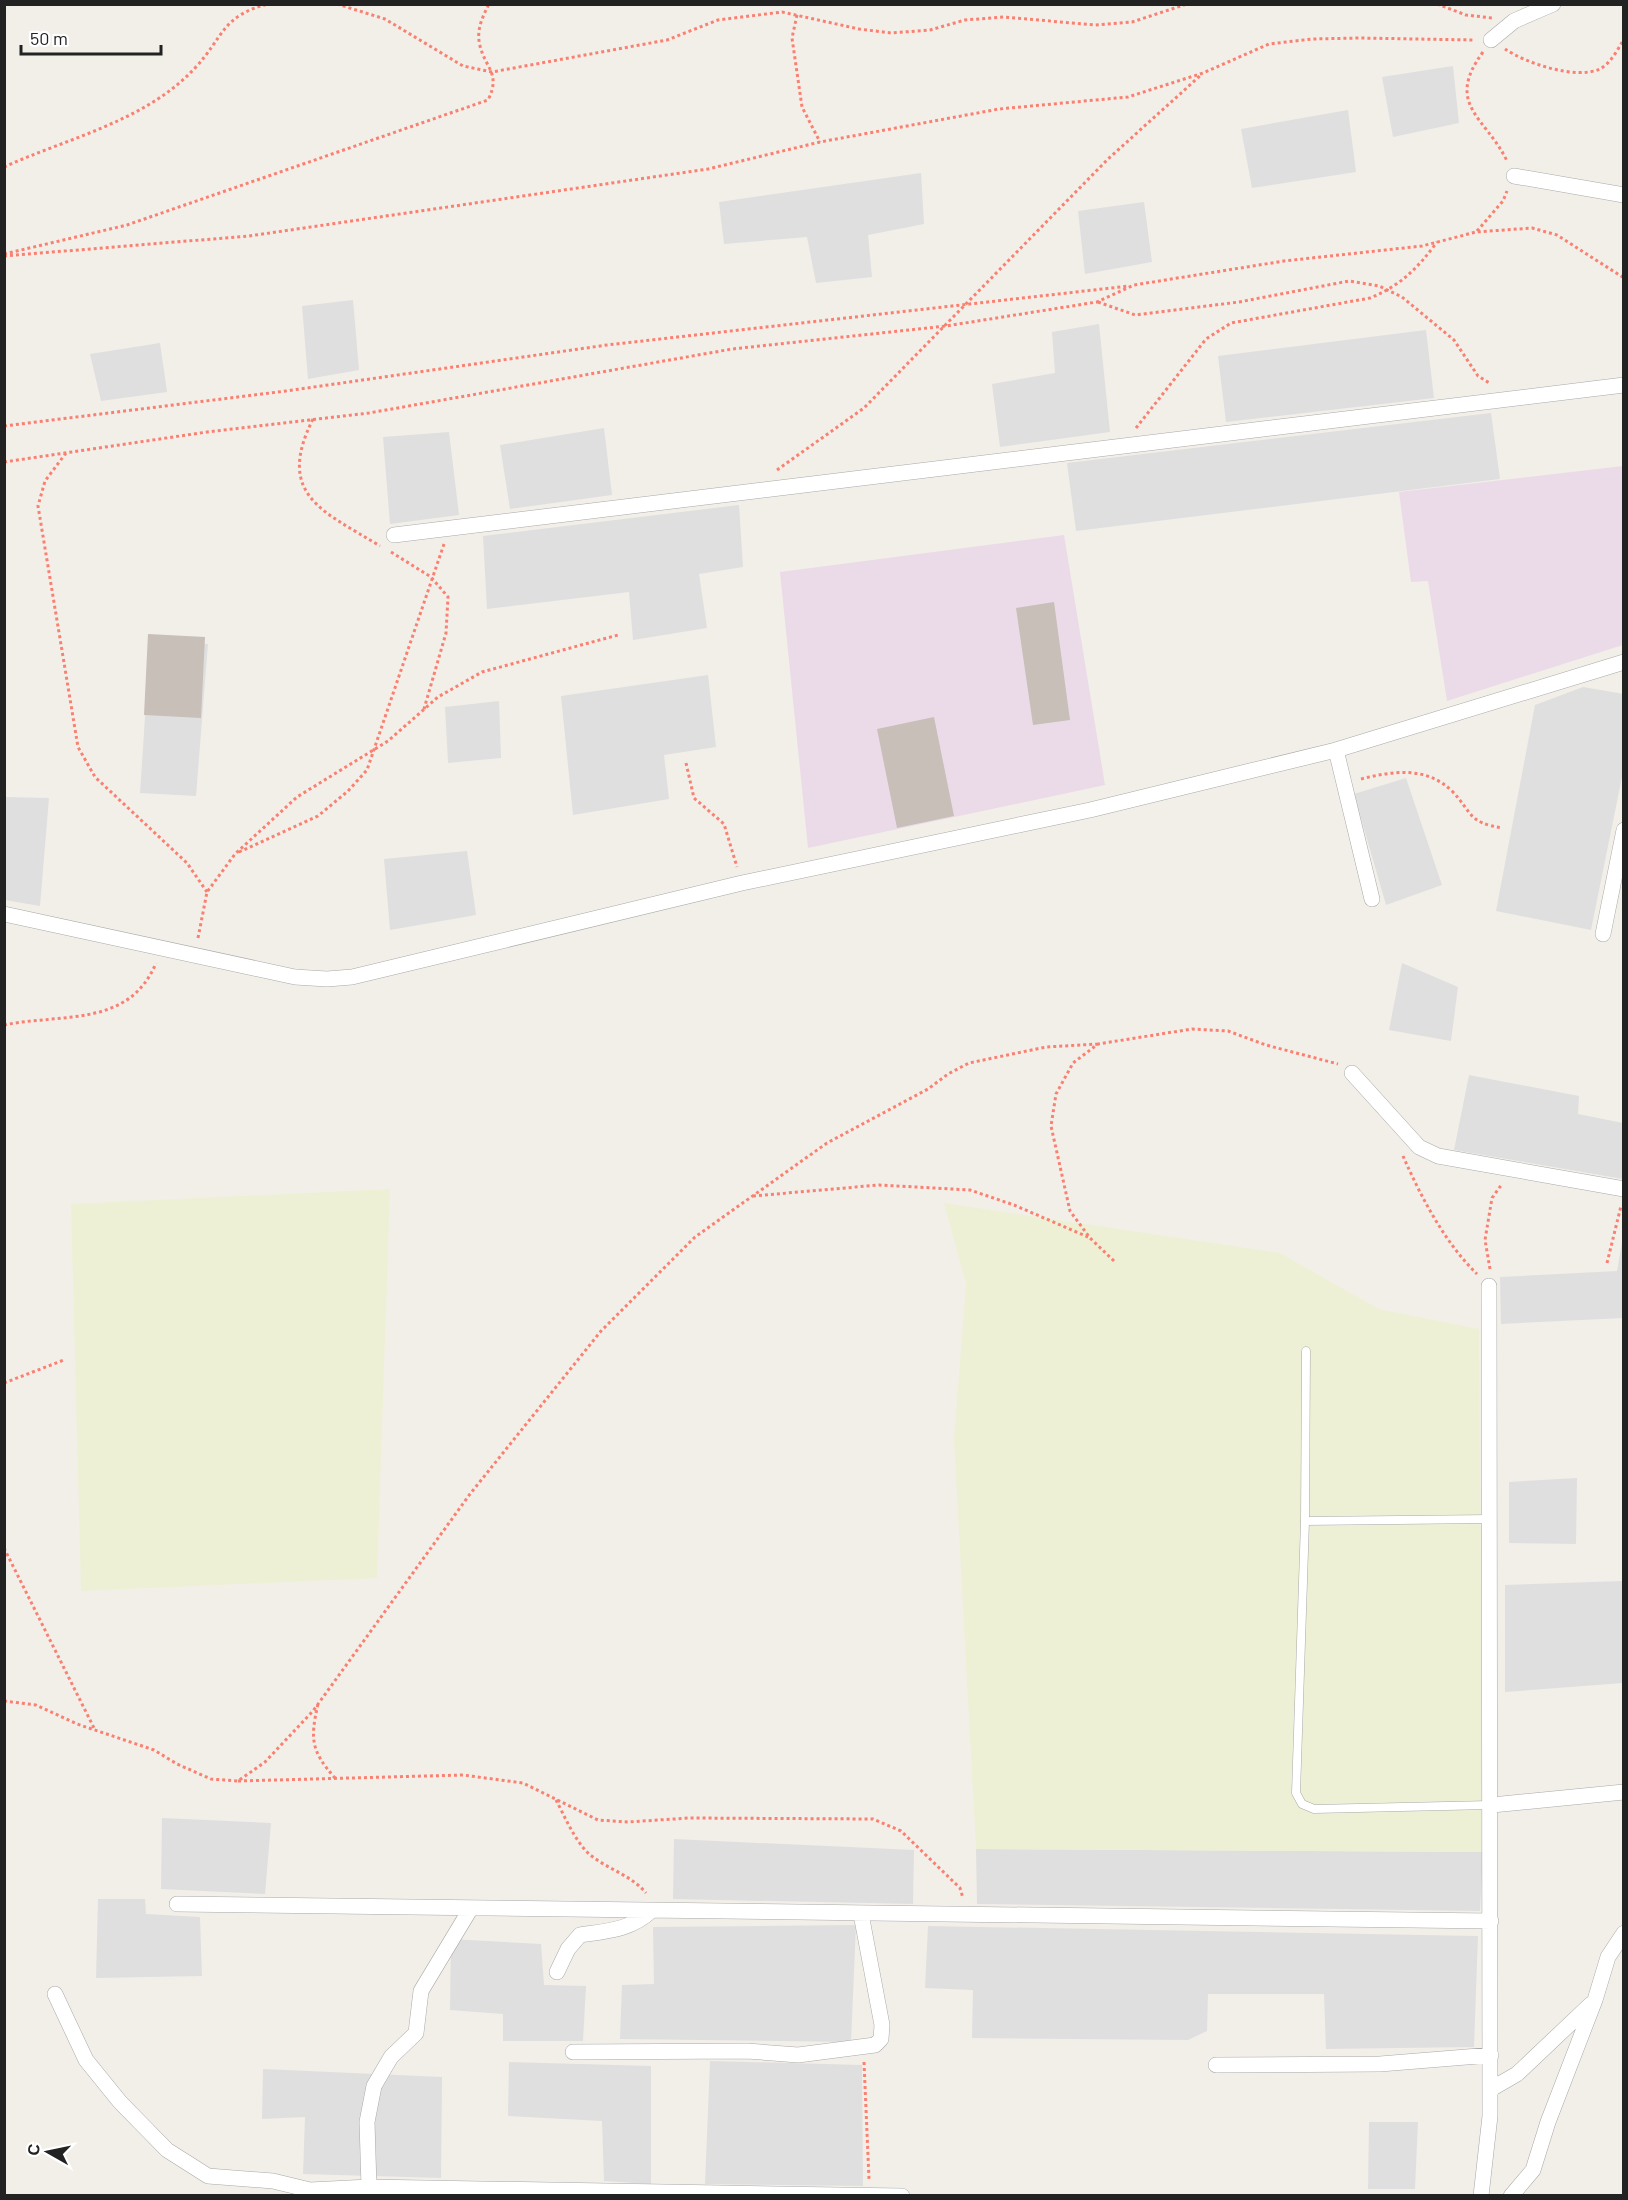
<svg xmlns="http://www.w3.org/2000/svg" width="1628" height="2200" viewBox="0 0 1628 2200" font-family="Barlow,sans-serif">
  <rect width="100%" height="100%" fill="#f2efe9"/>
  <path fill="#e0dfdf" d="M1453 66 1459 123 1393 137 1382 77Z
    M1348 110 1356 172 1252 188 1241 129Z
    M921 173 924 224 868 235 872 277 816 283 807 237 724 244 719 202Z
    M1144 202 1152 262 1085 274 1078 211Z
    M353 300 359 370 308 379 302 306Z
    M1099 324 1110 432 1000 447 992 384 1055 373 1052 332Z
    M1426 330 1434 398 1226 422 1218 356Z
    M160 343 167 392 101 401 90 354Z
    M1491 413 1500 479 1076 531 1067 463Z
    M604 428 612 495 510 509 500 445Z
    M449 432 459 515 390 524 383 437Z
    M739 505 743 567 699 574 707 628 633 640 629 592 487 609 483 536Z
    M150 641 208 644 196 796 140 793Z
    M708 675 716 747 664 755 669 799 573 815 561 696Z
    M1583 687 1624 694 1623 772 1591 930 1496 911 1535 705Z
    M499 701 501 758 448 763 445 707Z
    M1406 778 1442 885 1386 905 1354 794Z
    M5 797 49 798 40 906 5 900Z
    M467 851 476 915 390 930 384 859Z
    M1402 963 1458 987 1451 1041 1389 1030Z
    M1469 1075 1579 1096 1578 1114 1623 1123V1179L1454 1150Z
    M1623 1237V1318L1501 1324 1500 1277 1617 1271Z
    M1577 1478 1576 1544 1509 1543V1482Z
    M1623 1581V1683L1505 1692V1585Z
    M162 1818 271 1823 265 1894 161 1889Z
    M674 1839 914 1850 913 1904 673 1899Z
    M976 1849 1483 1852 1480 1911 977 1904Z
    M98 1899H145L146 1914 200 1917 202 1976 96 1978Z
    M856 1925 851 2042 620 2039 622 1985 654 1984 653 1927Z
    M928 1926 1478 1936 1474 2047 1326 2049 1324 1994H1208L1207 2031 1188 2040 972 2038 973 1990 925 1988Z
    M451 1939 541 1944 544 1985 586 1986 583 2041H503V2014L450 2010Z
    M710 2061 862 2065 863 2186 705 2184Z
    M509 2062 651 2066V2184L604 2181 602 2121 508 2116Z
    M263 2069 442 2077 441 2178 303 2174 305 2117 262 2119Z
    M1369 2122H1418L1415 2189H1368Z"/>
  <path fill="#ebdbe8" d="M1623 466V645L1447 701 1428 581 1411 582 1399 492Z
    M1064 535 1105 785 808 848 780 572Z"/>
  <path fill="#eef0d5" d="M390 1189 377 1578 81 1591 71 1204Z
    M944 1203 1280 1253 1379 1309 1479 1329 1483 1852 976 1849 954 1440 966 1284Z"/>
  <path fill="#c7bfb8" d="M1054 602 1070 720 1033 725 1016 608Z
    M148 634 205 637 201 718 144 715Z
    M934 717 954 816 897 828 877 729Z"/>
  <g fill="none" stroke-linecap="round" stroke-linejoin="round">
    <defs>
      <path id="lane" d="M1306 1351 1305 1521 1296 1793 1302 1804 1314 1809 1490 1805
        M1305 1521 1491 1519"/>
      <path id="street" d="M1491 40 1514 21 1553 4
        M1514 176 1624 195
        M394 535 1624 385
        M1336 750 1372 899
        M4 914 295 977 327 979 352 977 742 883 1090 810 1336 750 1624 662
        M1603 934 1624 830
        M1352 1073 1419 1147 1438 1156 1624 1189
        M1492 1805 1624 1792
        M177 1904 1491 1921
        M557 1972 568 1949 580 1935C606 1931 631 1930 651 1911
        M55 1994 86 2060 120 2102 167 2150 208 2176 273 2181 310 2190 369 2187 902 2196
        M573 2052 747 2051 798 2055 875 2045 881 2039 882 2025 861 1914
        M1216 2065 1380 2064 1491 2055
        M1491 2089 1517 2074 1591 2004
        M369 2187 367 2122 374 2086 391 2057 416 2033 421 1991 471 1908
        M1481 2196 1490 2116 1489 1286
        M1511 2196 1533 2170 1548 2122 1595 2000 1608 1957 1624 1933"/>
    </defs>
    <use href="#lane" stroke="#a9a9a9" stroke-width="9"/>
    <use href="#street" stroke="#a9a9a9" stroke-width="16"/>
    <path stroke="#fa8072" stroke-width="3" stroke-dasharray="3 3" stroke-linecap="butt" d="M337 4 385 19 463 66 492 72 667 40 718 20 782 12 859 29 891 33 930 30 965 20 1004 17 1095 25 1132 22 1187 4
      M1437 4 1466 15 1492 18
      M797 15 792 38 802 107 820 142
      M1505 49C1526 63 1575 80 1600 69 1611 63 1618 49 1624 39
      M1483 52C1444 105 1486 117 1507 161
      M4 167C68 138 146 121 195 68 224 37 221 16 268 4
      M1477 231 1503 201 1507 191
      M4 254 127 225 488 100C501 74 486 69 480 46 476 30 482 18 489 4
      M4 256 249 236 708 169 820 142 999 109 1128 97 1203 73 1269 44 1312 39 1359 38 1474 40
      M1098 302 1135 315 1239 302 1349 281 1379 286 1402 297 1454 340 1478 376 1491 384
      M313 419C275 495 323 511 380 546
      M4 426 286 391 607 345 1129 286
      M1136 428 1206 339 1231 323 1370 298C1400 286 1418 268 1437 242
      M66 453 45 481 38 506 78 747 95 777 187 863 207 892
      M4 462 207 432 369 413 732 349 946 326 1097 302 1134 285 1284 261 1422 246 1476 232 1532 228 1557 235 1624 278
      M777 470 864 408 1108 159 1201 75
      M391 552 431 577 448 597 446 633 424 709
      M686 763 694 798 724 824 737 867
      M1361 779C1393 771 1426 766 1452 791 1473 813 1467 822 1502 828
      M239 852 318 816 348 791 367 770 444 544
      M198 938 207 892 235 854 297 797 388 741 438 697 482 672 618 635
      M4 1025C62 1013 129 1028 156 963
      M1403 1156C1421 1197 1445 1243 1477 1274
      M753 1196 879 1185 970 1190 1014 1205 1088 1237
      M1114 1261 1090 1238 1070 1211 1051 1126 1056 1094 1073 1063 1098 1044 1192 1029 1228 1031 1266 1045 1338 1064
      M1607 1263 1621 1206
      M1490 1269 1485 1240 1492 1198 1502 1184
      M4 1383 64 1360
      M4 1548 95 1730
      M4 1701 36 1705 77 1724 154 1750 177 1764 211 1779 238 1781 265 1762 313 1711 470 1494 601 1331 695 1237 827 1143 928 1089 948 1074 969 1063 1046 1047 1098 1044
      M318 1704C310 1739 311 1751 335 1778
      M238 1781 463 1775 523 1783 598 1820 628 1822 689 1818 873 1819 901 1831 960 1888 963 1898
      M556 1800C565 1817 574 1839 588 1853 606 1869 630 1874 646 1893
      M864 2062 869 2179"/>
    <use href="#lane" stroke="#fff" stroke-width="8"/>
    <use href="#street" stroke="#fff" stroke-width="15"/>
  </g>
  <rect width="1628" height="2200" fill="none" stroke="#222222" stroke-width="12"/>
  <g transform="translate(48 2152) rotate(279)" stroke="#ffffff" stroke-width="4.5" paint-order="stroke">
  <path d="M0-4.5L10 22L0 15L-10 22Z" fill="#222222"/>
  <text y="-9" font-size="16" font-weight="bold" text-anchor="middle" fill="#222222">С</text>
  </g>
  <path d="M21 45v9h140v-9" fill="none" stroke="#222222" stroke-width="3"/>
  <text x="30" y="45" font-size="18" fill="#222222" stroke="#ffffff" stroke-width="4.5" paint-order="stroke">50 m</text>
</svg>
